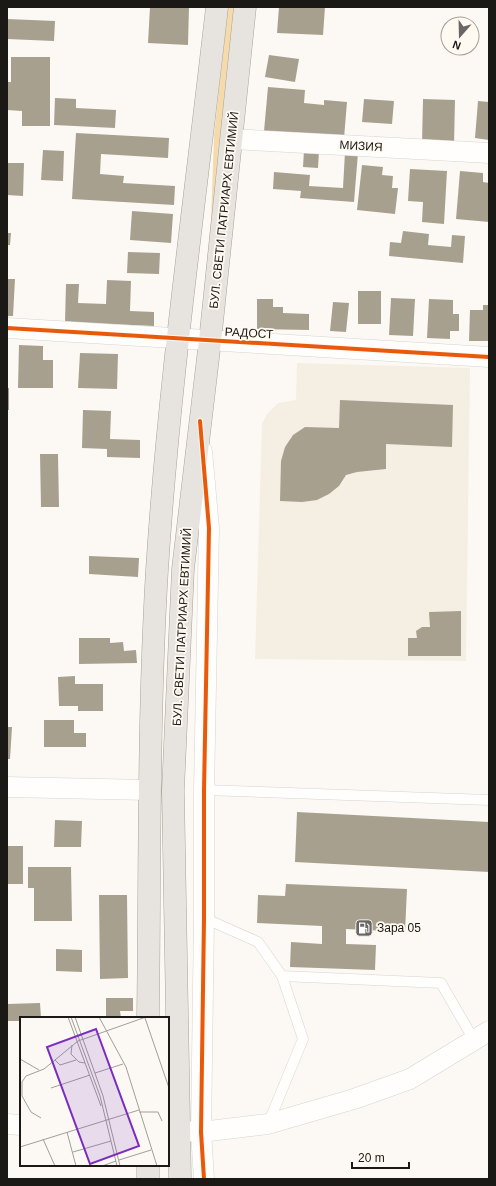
<svg xmlns="http://www.w3.org/2000/svg" width="496" height="1186" viewBox="0 0 496 1186" font-family="Arial,sans-serif">
  <rect width="100%" height="100%" fill="#fcf9f4"/>
  <path fill="#f5eee3" d="M297 363 470 368 466 661 255 659 262 424 267 414 278 403 296 400Z"/>
  <path fill="#f5dbac" d="M228 7H236L203 304 211 222 214 135Z"/>
  <path fill="#a8a08f" d="M150 7H189L188 45 148 43Z
    M279 7H325L323 35 277 33Z
    M7 19 55 21 54 41 7 39Z
    M269 55 299 59 295 82 265 77Z
    M11 57H50V126H22V111L7 110V82H11Z
    M268 87 305 90 304 103 324 105V100L347 102 344 138 264 131Z
    M55 98 76 99V108L116 110 115 128 54 125Z
    M364 99 394 101 392 124 362 122Z
    M423 99 455 100 454 145 422 144Z
    M478 101 489 102V140L475 138Z
    M76 133 169 138 168 158 101 154 100 174 124 176 123 183 175 186 174 205 72 199Z
    M43 150 64 151 63 181 41 180Z
    M304 150 319 151 318 168 303 167Z
    M345 152 358 153 354 202 300 198 301 191 273 189 274 172 310 175 309 186 343 188Z
    M7 163H24L23 196 7 195Z
    M362 165 383 167 382 175 393 176 392 188H398L395 214 357 210Z
    M410 169 447 171 444 224 422 222 423 202 408 201Z
    M460 171 483 173V182L489 183V222L456 219Z
    M132 211 173 214 171 243 130 240Z
    M403 231 429 234 428 245 451 247 452 235 465 236 463 263 389 256 390 242 401 243Z
    M7 233H11L10 245H7Z
    M128 252 160 253 159 274 127 273Z
    M7 279H15L13 316H7Z
    M107 280 131 281 130 311 154 312V326L65 322 66 284H79L78 303 106 304Z
    M358 291H381V324H358Z
    M391 298 415 299 413 336 389 335Z
    M257 299H273V307H283V313L309 314V330L257 329Z
    M429 299 453 300V314H459V331H450V339L427 338Z
    M333 302 349 303 346 332 330 331Z
    M483 305H489V341H469L470 310H483Z
    M19 345 43 346V360H53V388H18Z
    M80 353 118 354 117 389 78 388Z
    M7 388H9V410H7Z
    M340 400 453 405 452 447 386 444V469L357 472 346 475 339 486 329 494 317 500 302 502 280 501 281 461 285 447 293 435 305 427 339 428Z
    M83 410 111 411 110 439 140 440V458L107 457V449L82 448Z
    M40 454H58L59 507H41Z
    M89 556 139 558 138 577 89 574Z
    M461 611V656H408V638H417L416 631 422 627H430L429 612Z
    M79 638H110V643L123 642 124 651 136 650 137 663 79 664Z
    M75 676V684H103V711H78V706H59L58 677Z
    M44 720H74V733H86V747H44Z
    M7 727H12L10 759H7Z
    M297 812 489 822V872L295 862Z
    M55 820 82 821 81 847H54Z
    M7 846H23V884H8Z
    M28 867H71L72 921H34V888H28Z
    M286 884 407 889 405 932 346 929V944L376 945 375 970 290 967 291 942 322 944V926L257 923 258 895 285 896Z
    M99 895H127L128 978 100 979Z
    M56 949 82 950V972L56 971Z
    M106 998H133V1011H120L121 1018H106Z
    M40 1003 41 1018H21V1021H7V1004Z"/>
  <g fill="none" stroke-linecap="round" stroke-linejoin="round">
    <defs>
      <path id="service" d="M204 790 489 800
        M204 918 258 942 282 976 303 1039 268 1124
        M282 976 441 983 474 1040"/>
      <path id="minor" d="M232 139 489 153
        M7 328 489 357
        M202 451 209 528 204 790V918L201 1132 204 1179
        M7 787 149 790
        M7 1124 21 1125
        M168 1130 201 1132 268 1124 354 1099 410 1079 489 1031"/>
      <path id="primary" d="M148 1018C150 868 148 719 157 570 169 381 196 194 217 7
        M148 1165V1179
        M180 1179 173 790 183 569 210 341 245 7"/>
    </defs>
    <use href="#service" stroke="#d7d4d0" stroke-width="11"/>
    <use href="#minor" stroke="#d7d4d0" stroke-width="21"/>
    <use href="#primary" stroke="#a8a298" stroke-width="23"/>
    <use href="#service" stroke="#fffefd" stroke-width="10"/>
    <use href="#minor" stroke="#fffefd" stroke-width="20"/>
    <use href="#primary" stroke="#e7e4df" stroke-width="22"/>
    <defs>
      <path id="cycleway" d="M7 328 489 357
        M200 421 209 528 204 790V918L201 1132 204 1179"/>
    </defs>
    <use href="#cycleway" stroke="#fffaf1" stroke-width="6"/>
    <use href="#cycleway" stroke="#e8590c" stroke-width="4"/>
  </g>
  <defs>
    <symbol id="fuel-square" viewBox="-11 -11 22 22"><rect x="-9" y="-9" width="18" height="18" rx="4" fill="#696763" stroke="#fffaf1"/><path d="M-5.5-6h7V0h2V4h1.3V-2.5L3-4.5l.8-.8L6-3V5H2.5V1h-1V6h-7ZM-4.2-4.7v3.2H.2V-4.7Z" fill="#fff"/></symbol>
  </defs>
  <g fill-rule="evenodd">
    <use href="#fuel-square" x="354" y="918" width="20" height="20"/>
  </g>
  <g text-anchor="middle" dominant-baseline="central" stroke-width="3.5" stroke-linejoin="round" paint-order="stroke">
    <g font-size="12" fill="#1a1915" stroke="#fffaf1">
      <text transform="translate(361 146) rotate(3)">МИЗИЯ</text>
      <text transform="translate(224 210) rotate(-84)">БУЛ. СВЕТИ ПАТРИАРХ ЕВТИМИЙ</text>
      <text transform="translate(249 333) rotate(3)">РАДОСТ</text>
      <text transform="translate(182 627) rotate(-87)">БУЛ. СВЕТИ ПАТРИАРХ ЕВТИМИЙ</text>
    </g>
    <g font-size="12" fill="#1a1915" stroke="#fffaf1" text-anchor="start">
      <text x="377" y="928">Зара 05</text>
    </g>
  </g>
  <g transform="translate(20 1017)">
    <rect width="149" height="149" fill="#fcf9f4"/>
    <path fill="none" stroke="#a29f9b" stroke-width="1" d="M48 0 81 89M51 0 80 79 97 149M55 0 83 79 100 149M79 0 106 50 137 149M125 1 149 71M52 28 51 37 59 45 65 46M0 42 19 53M35 43 40 48 56 43M75 56 103 47M31 71 70 58M119 95H138L142 104M21 101 11 95 2 79V65L6 59 24 52 58 24 126 0M47 115 56 149M23 122 35 149M0 130 119 93M53 135 91 124M99 143 131 133M82 149 96 144"/>
    <path fill="#7b2cbf" fill-opacity="0.15" stroke="#7b2cbf" stroke-width="2" d="M76 12 119 129 70 147 27 30Z"/>
    <rect width="149" height="149" fill="none" stroke="#1a1915" stroke-width="2"/>
  </g>
  <rect width="496" height="1186" fill="none" stroke="#1a1915" stroke-width="16"/>
  <g transform="translate(460 36) rotate(200)"><circle r="19" fill="#fffaf1" stroke="#a3a099"/>
  <path d="M0-3L7 15L0 10L-7 15Z" fill="#696763"/>
  <text y="-6" font-size="11" font-weight="bold" text-anchor="middle" fill="#1a1915">N</text>
  </g>
  <path d="M352 1162v6h57v-6" fill="none" stroke="#1a1915" stroke-width="2"/>
  <text x="358" y="1162" font-size="12" fill="#1a1915" stroke="#fffaf1" stroke-width="3" paint-order="stroke">20 m</text>
</svg>
